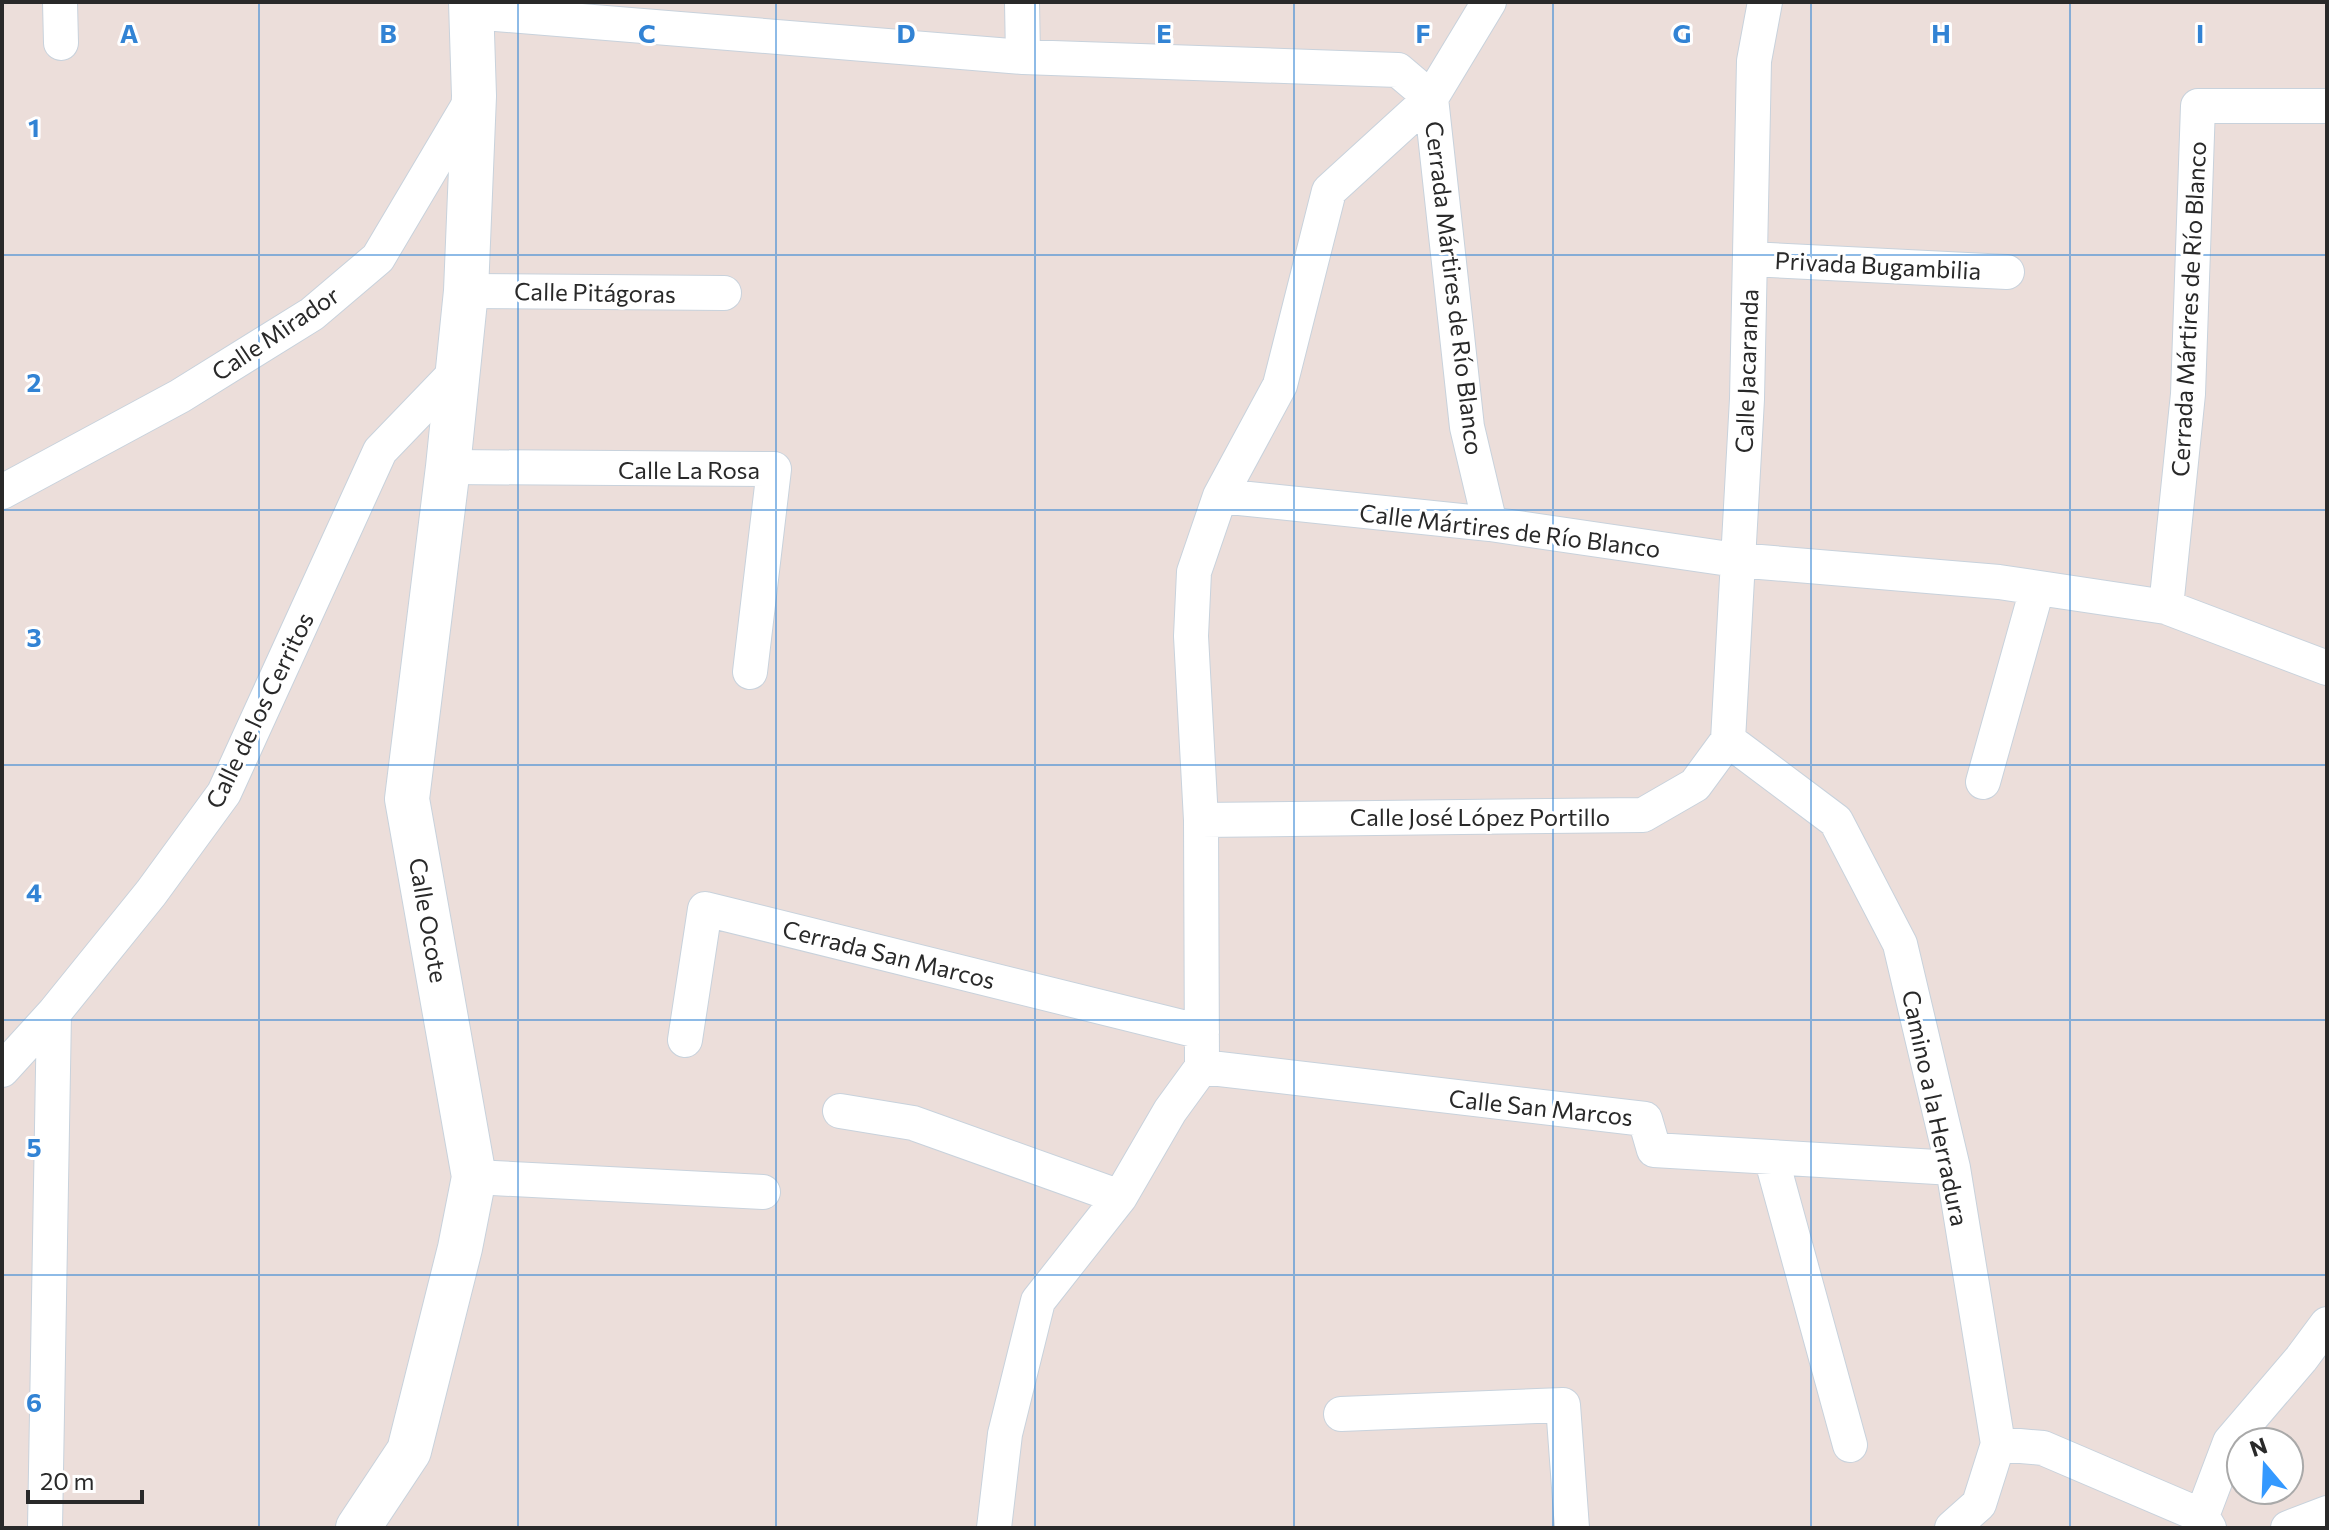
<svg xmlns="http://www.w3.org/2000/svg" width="2329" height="1530" viewBox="0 0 2329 1530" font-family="Commissioner,sans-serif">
  <rect width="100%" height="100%" fill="#ecdeda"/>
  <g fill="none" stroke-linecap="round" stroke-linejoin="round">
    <defs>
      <path id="street" d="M60 2 61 43
        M1022 2 1023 57
        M471 12 1023 57 1398 70 1431 98
        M1431 98 1467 427 1490 524
        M1750 259 2007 272
        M466 291 724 293
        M448 467 774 469 750 672
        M2 492 180 396 312 314 378 258 474 96
        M1220 496 1490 524 1736 560 1999 582 2166 607 2327 668
        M2166 607 2188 394 2198 106H2327
        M1728 740 1836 821 1900 944 1953 1168 1998 1444 1979 1504 1952 1528
        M1728 740 1747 399 1754 61 1765 2
        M1983 782 2037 589
        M1201 820 1643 815 1695 785 1728 740
        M685 1040 705 909 1202 1032
        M1202 1067 1645 1119 1654 1150 1953 1168
        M2 1070 54 1013 151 893 224 793 380 451 457 371
        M840 1111 913 1123 1120 1197
        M1771 1157 1850 1445
        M474 1177 763 1192
        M1341 1414 1563 1405 1572 1528
        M1998 1444 2043 1448 2202 1516
        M45 1528 54 1013
        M994 1528 1005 1434 1038 1301 1120 1197 1170 1111 1202 1067 1201 820 1191 636 1194 572 1220 496 1280 385 1329 191 1431 98 1489 2
        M2209 1528 2202 1516 2230 1442 2301 1359 2327 1324
        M2288 1528 2327 1513"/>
      <path id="secondary" d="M358 1528 409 1451 460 1248 474 1177 407 799 448 467 466 291 474 96 471 2"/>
    </defs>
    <use href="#street" stroke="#c8d2dc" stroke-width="36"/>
    <use href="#secondary" stroke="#c8d2dc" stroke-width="46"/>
    <use href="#street" stroke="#fff" stroke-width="34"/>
    <use href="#secondary" stroke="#fff" stroke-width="44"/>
  </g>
  <path fill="none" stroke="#3283d4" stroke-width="2" stroke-opacity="0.55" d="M259 2V1528M518 2V1528M776 2V1528M1035 2V1528M1294 2V1528M1553 2V1528M1811 2V1528M2070 2V1528M2 255H2327M2 510H2327M2 765H2327M2 1020H2327M2 1275H2327"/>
  <g text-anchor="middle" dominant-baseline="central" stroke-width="6" stroke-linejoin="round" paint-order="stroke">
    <g font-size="24" fill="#292929" stroke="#fff">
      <text transform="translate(1878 265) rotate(3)">Privada Bugambilia</text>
      <text transform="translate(1455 288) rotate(83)">Cerrada Mártires de Río Blanco</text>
      <text transform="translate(595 292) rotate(1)">Calle Pitágoras</text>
      <text transform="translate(2188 309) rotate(-87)">Cerrada Mártires de Río Blanco</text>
      <text transform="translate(275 333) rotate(-34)">Calle Mirador</text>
      <text transform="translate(1746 371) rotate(-88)">Calle Jacaranda</text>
      <text x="689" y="469">Calle La Rosa</text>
      <text transform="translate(1510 530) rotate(7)">Calle Mártires de Río Blanco</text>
      <text transform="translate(259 710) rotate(-64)">Calle de los Cerritos</text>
      <text x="1480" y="816">Calle José López Portillo</text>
      <text transform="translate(429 920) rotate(80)">Calle Ocote</text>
      <text transform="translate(889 954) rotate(14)">Cerrada San Marcos</text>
      <text transform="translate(1541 1107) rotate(6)">Calle San Marcos</text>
      <text transform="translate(1936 1108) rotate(78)">Camino a la Herradura</text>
    </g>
  </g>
  <g font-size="26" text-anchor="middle" font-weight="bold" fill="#3283d4" stroke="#fff" stroke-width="6" stroke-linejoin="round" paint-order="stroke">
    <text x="129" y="43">A</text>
    <text x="388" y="43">B</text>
    <text x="647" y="43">C</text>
    <text x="906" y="43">D</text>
    <text x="1164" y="43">E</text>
    <text x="1423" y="43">F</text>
    <text x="1682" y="43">G</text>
    <text x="1941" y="43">H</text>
    <text x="2200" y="43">I</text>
    <text x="34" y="137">1</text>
    <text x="34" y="392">2</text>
    <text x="34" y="647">3</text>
    <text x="34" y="902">4</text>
    <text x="34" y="1157">5</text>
    <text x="34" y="1412">6</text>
  </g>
  <rect width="2329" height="1530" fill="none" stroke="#292929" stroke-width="8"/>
  <g transform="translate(2265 1466) rotate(341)"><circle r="38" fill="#ffffff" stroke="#a9a9a9" stroke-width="2"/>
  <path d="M0-6L14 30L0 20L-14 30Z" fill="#3499ff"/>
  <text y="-12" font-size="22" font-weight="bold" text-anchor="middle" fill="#292929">N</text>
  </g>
  <path d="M28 1490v12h114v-12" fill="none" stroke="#292929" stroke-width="4"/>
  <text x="40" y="1490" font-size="24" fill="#292929" stroke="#ffffff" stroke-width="6" paint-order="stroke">20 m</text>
</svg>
